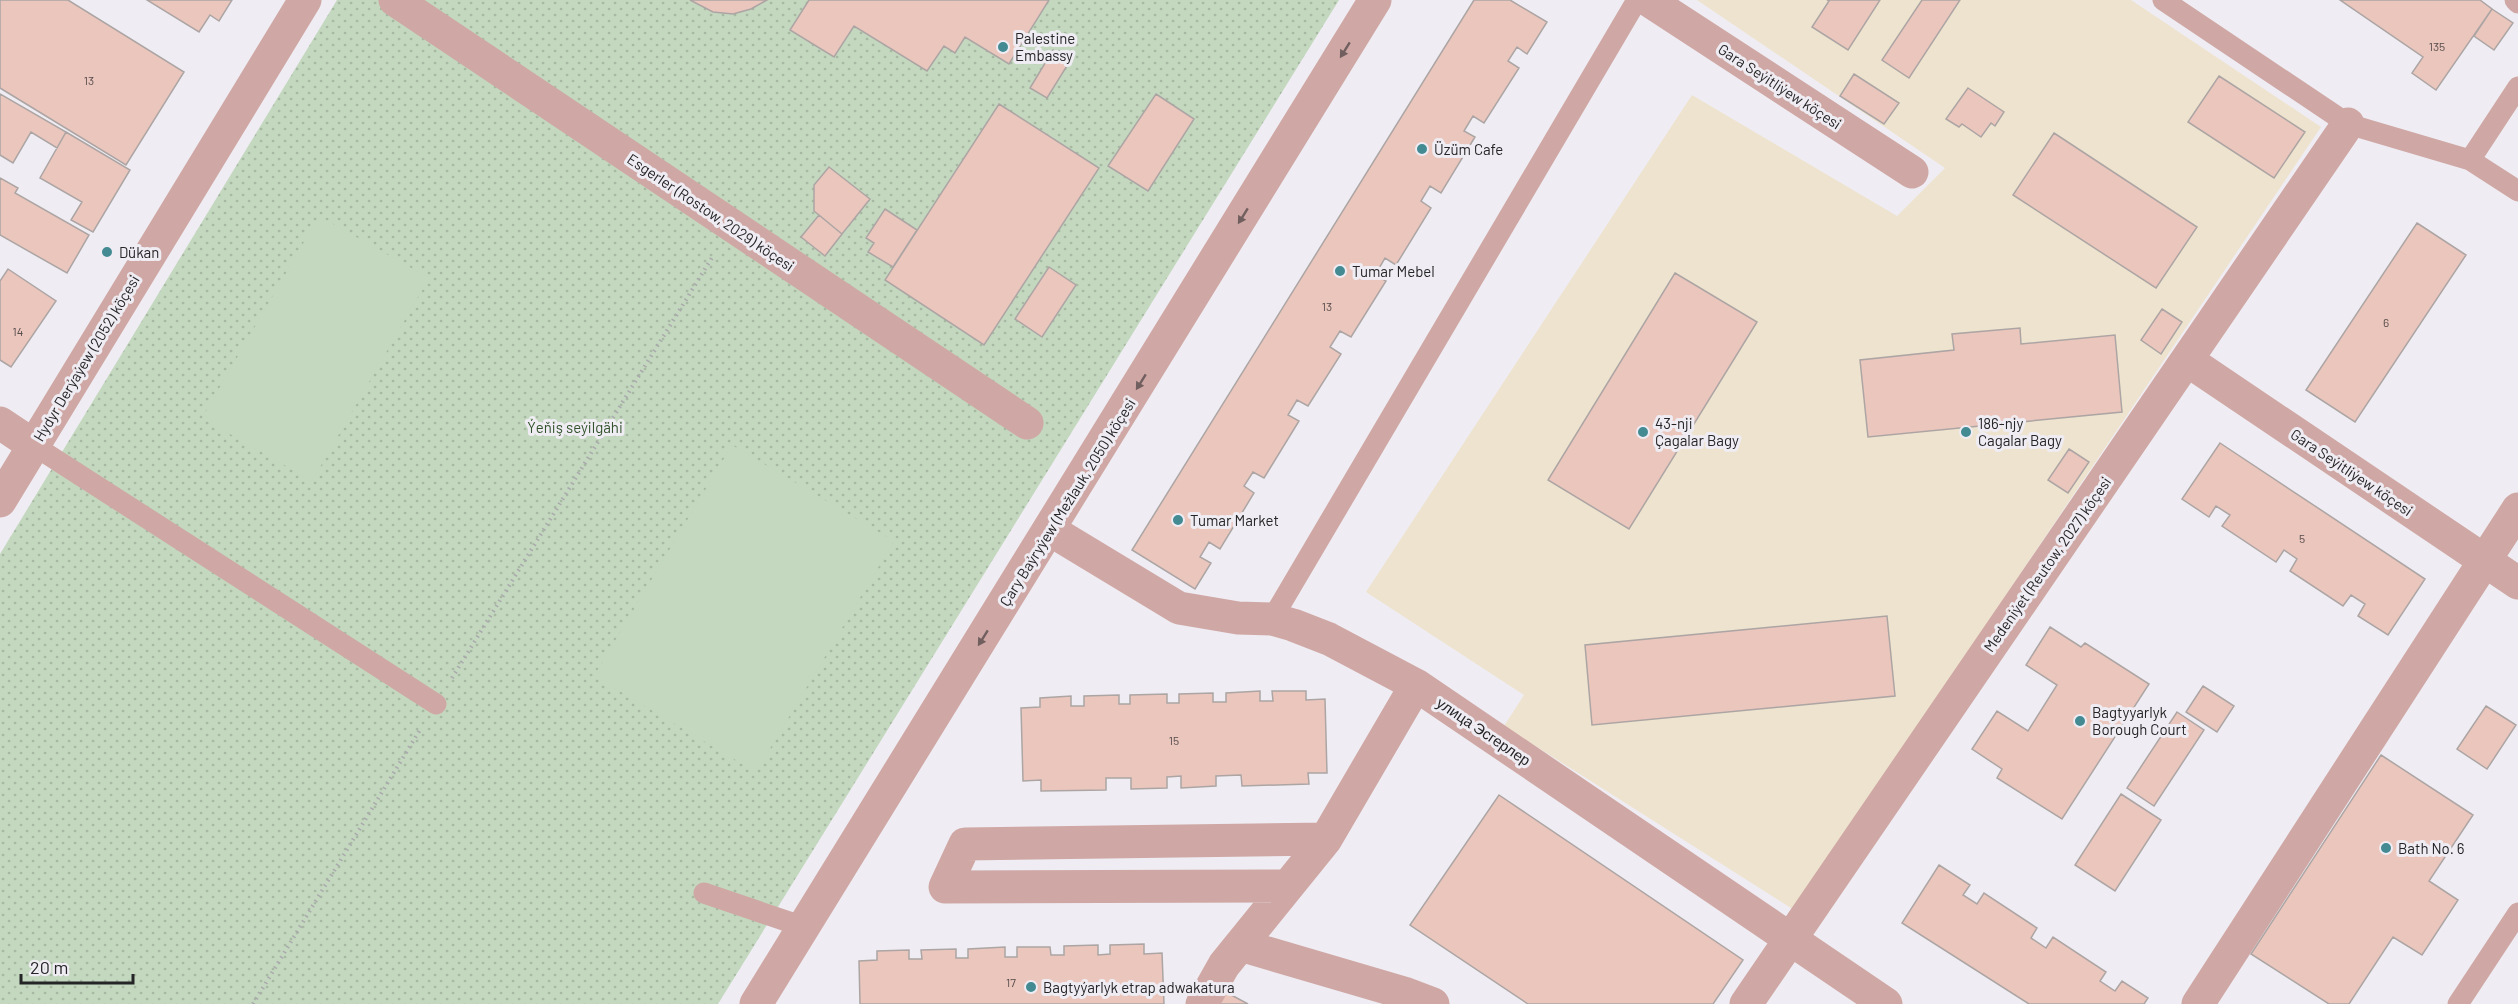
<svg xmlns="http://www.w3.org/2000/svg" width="2518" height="1004" viewBox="0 0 2518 1004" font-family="Barlow,sans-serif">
  <defs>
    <pattern id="grass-dots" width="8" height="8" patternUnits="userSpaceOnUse" patternTransform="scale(1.5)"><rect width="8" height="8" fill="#c3d8be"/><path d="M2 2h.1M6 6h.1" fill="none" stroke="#a7b9a3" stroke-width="1.8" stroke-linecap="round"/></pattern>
  </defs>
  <rect width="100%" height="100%" fill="#efedf3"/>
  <path fill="#eee3ce" d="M1697 0H2131L2321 127 1794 910 1504 726 1524 695 1366 592 1692 95 1897 216 1945 168Z"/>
  <path fill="url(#grass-dots)" d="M337 0H1339L718 1004H0V554Z"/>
  <path fill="#c3d8be" d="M319 216 429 278 312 481 202 418Z
    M732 445 894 541 756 772 594 676Z"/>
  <path fill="#ebc6bd" stroke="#aca5a4" stroke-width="1.5" d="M0 0H68L184 72 126 165 0 88Z
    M147 0H232L219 21 210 15 199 32Z
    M690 0H767L751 9 733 14 713 12Z
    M809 0H1049L1009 64 965 37 955 53 944 46 927 71 854 26 834 57 790 30Z
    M1474 0H1510L1547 22 1527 54 1517 47 1508 61 1519 68 1484 123 1473 116 1464 131 1475 137 1441 193 1430 186 1421 201 1431 208 1396 265 1385 258 1375 275 1386 281 1351 337 1340 331 1330 347 1341 354 1308 406 1297 400 1288 415 1299 421 1264 478 1253 472 1244 486 1254 493 1220 549 1209 542 1200 557 1211 563 1195 589 1132 550Z
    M1827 0H1880L1848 50 1812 27 1829 1Z
    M1922 0H1960L1909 78 1882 60Z
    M2340 0H2480L2492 9 2436 90 2412 73 2423 57Z
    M2492 9 2513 23 2494 50 2474 36Z
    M1053 50 1070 61 1047 98 1030 88Z
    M1854 74 1899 103 1884 124 1840 96Z
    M2219 76 2305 132 2274 178 2188 122Z
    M1968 88 2004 112 1995 126 1991 123 1981 137 1962 124 1959 127 1946 119Z
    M0 94 66 132 57 148 31 132 13 163 0 155Z
    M1156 94 1194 119 1148 191 1108 166Z
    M999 104 1099 168 984 345 885 280Z
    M66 132 130 170 93 232 71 220 82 202 40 178Z
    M2054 133 2197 227 2156 288 2013 195Z
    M829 167 870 199 842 234 814 211V185Z
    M0 178 18 188 15 193 89 235 67 273 0 235Z
    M885 209 917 230 893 267 868 252 874 243 866 238Z
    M819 215 842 234 825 256 801 237Z
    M2417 223 2466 255 2355 422 2306 390Z
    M1049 267 1076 285 1042 337 1015 319Z
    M8 269 56 301 11 367 0 360V281Z
    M1675 273 1757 322 1629 529 1548 480Z
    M2162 309 2182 322 2161 354 2141 340Z
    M2020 328 2021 344 2115 335 2122 412 1868 437 1860 360 1954 350 1952 334Z
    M2220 443 2425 579 2388 635 2358 616 2365 604 2351 595 2343 606 2290 571 2297 559 2284 550 2276 562 2222 526 2230 515 2216 506 2209 517 2182 499Z
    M2069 449 2089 462 2068 493 2048 480Z
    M1887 616 1895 696 1592 725 1585 645Z
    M2050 627 2081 647 2085 643 2149 684 2062 819 1997 778 2002 769 1972 749 1997 711 2028 731 2057 685 2026 665Z
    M2203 686 2234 706 2217 732 2186 712Z
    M1260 691V701H1273L1272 691H1306V700L1325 699 1327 773H1308L1309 784 1242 786 1241 775 1216 776V786L1181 788V776L1167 777V788L1131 789V778H1106V790L1041 791V780L1023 781 1021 708 1040 707V698L1071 696V706H1084V696L1119 695V704H1130V695L1167 694V703H1179V694L1213 693V702H1226V693Z
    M2486 706 2516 725 2487 769 2457 749Z
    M2177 712 2204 730 2154 806 2127 788Z
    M2381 755 2473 815 2429 881 2458 900 2422 955 2393 937 2349 1004H2329L2251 954Z
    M2121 794 2161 820 2115 891 2075 865Z
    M1499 795 1743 960 1713 1004H1528L1410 925Z
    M1939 865 1970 885 1963 895 1977 904 1984 893 2037 928 2031 938 2046 948 2053 937 2106 972 2100 981 2115 991 2122 981 2148 998 2144 1004H2029L1902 923Z
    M1144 944V954L1162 953 1164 1004H860L859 961 877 960V951L909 950V959H922L921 950 956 949V958H968V949L1005 947V957H1017V947H1050L1051 955H1064V946L1098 945V955L1110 954V945Z
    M1222 990 1248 1004H1215Z"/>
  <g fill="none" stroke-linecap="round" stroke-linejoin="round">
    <path stroke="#aaa9ad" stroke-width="4" stroke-dasharray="1.5 4.5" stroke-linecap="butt" d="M452 678 713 256
      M253 1004 421 728"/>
    <path stroke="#cfa8a5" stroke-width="21" d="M2163 0 2348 124 2470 160 2518 191
      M2515 0 2518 3
      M2470 160 2518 87
      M33 445 436 704
      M1272 619 1637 0
      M704 893 804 927
      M2458 1004 2518 913"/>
    <path stroke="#cfa8a5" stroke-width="33" d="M395 0 1027 423
      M1648 0 1912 172
      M2187 360 2518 583
      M0 423 33 445
      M0 501 305 0
      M1050 530 1179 608 1238 618 1272 619 1293 625 1329 639 1416 685 1886 1004
      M1287 886 945 887 965 844 1326 839
      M1240 945 1404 993 1433 1004
      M756 1004 1375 0
      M1202 1004 1224 965 1326 839 1416 685
      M1746 1004 2348 124
      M2198 1004 2518 509"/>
  </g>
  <defs><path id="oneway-solid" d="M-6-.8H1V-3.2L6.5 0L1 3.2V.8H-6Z" transform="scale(1.5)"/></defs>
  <g fill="#715f5f">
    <use href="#oneway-solid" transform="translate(1345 50) rotate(122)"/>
    <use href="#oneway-solid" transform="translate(1243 216) rotate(122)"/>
    <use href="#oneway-solid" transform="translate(1141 382) rotate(122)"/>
    <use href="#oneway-solid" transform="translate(983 638) rotate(122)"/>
  </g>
  <g fill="#438a93" stroke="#efedf3" stroke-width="2">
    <circle cx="1003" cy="47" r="6"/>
    <circle cx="1422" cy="149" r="6"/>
    <circle cx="107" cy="252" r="6"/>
    <circle cx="1340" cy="271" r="6"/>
    <circle cx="1643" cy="432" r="6"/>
    <circle cx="1966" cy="432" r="6"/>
    <circle cx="1178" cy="520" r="6"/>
    <circle cx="2080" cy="721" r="6"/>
    <circle cx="2386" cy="848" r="6"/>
    <circle cx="1031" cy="987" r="6"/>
  </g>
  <g text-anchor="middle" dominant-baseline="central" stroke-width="6" stroke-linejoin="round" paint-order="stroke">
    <g font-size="12" fill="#564c4c">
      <text x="2437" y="46">135</text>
      <text x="89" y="80">13</text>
      <text x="1327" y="306">13</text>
      <text x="2386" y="322">6</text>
      <text x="18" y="331">14</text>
      <text x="2302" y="538">5</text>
      <text x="1174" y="740">15</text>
      <text x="1011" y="982">17</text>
    </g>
    <g font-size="15" fill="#252426" stroke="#efedf3" text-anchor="start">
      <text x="1015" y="38">Palestine<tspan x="1015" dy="17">Embassy</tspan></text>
      <text x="1434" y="149">Üzüm Cafe</text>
      <text x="119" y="252">Dükan</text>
      <text x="1352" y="271">Tumar Mebel</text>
      <text x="1655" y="423">43-nji<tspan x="1655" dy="17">Çagalar Bagy</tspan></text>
      <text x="1978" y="423">186-njy<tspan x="1978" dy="17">Cagalar Bagy</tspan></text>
      <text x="1190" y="520">Tumar Market</text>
      <text x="2092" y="712">Bagtyyarlyk<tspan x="2092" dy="17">Borough Court</tspan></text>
      <text x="2398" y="848">Bath No. 6</text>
      <text x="1043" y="987">Bagtyýarlyk etrap adwakatura</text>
    </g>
    <g font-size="15" fill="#252426" stroke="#efedf3">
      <text transform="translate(1780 86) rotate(33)">Gara Seýitliýew köçesi</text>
      <text transform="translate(711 212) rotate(34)">Esgerler (Rostow, 2029) köçesi</text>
      <text transform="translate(86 358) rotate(-59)">Hydyr Derýaýew (2052) köçesi</text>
      <text transform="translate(2352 472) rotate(34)">Gara Seýitliýew köçesi</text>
      <text transform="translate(1067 502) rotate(-58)">Çary Baýryýew (Mežlauk, 2050) köçesi</text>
      <text transform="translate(2047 564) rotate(-55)">Medeniýet (Reutow, 2027) köçesi</text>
      <text transform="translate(1484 731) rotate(34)">улица Эсгерлер</text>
    </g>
    <g font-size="15" fill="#32522b" stroke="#efedf3">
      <text x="575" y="427">Ýeňiş seýilgähi</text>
    </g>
  </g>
  <path d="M21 974v9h112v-9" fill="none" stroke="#252426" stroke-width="3"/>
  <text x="30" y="974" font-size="18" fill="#252426" stroke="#efedf3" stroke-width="4.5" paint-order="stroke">20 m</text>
</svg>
